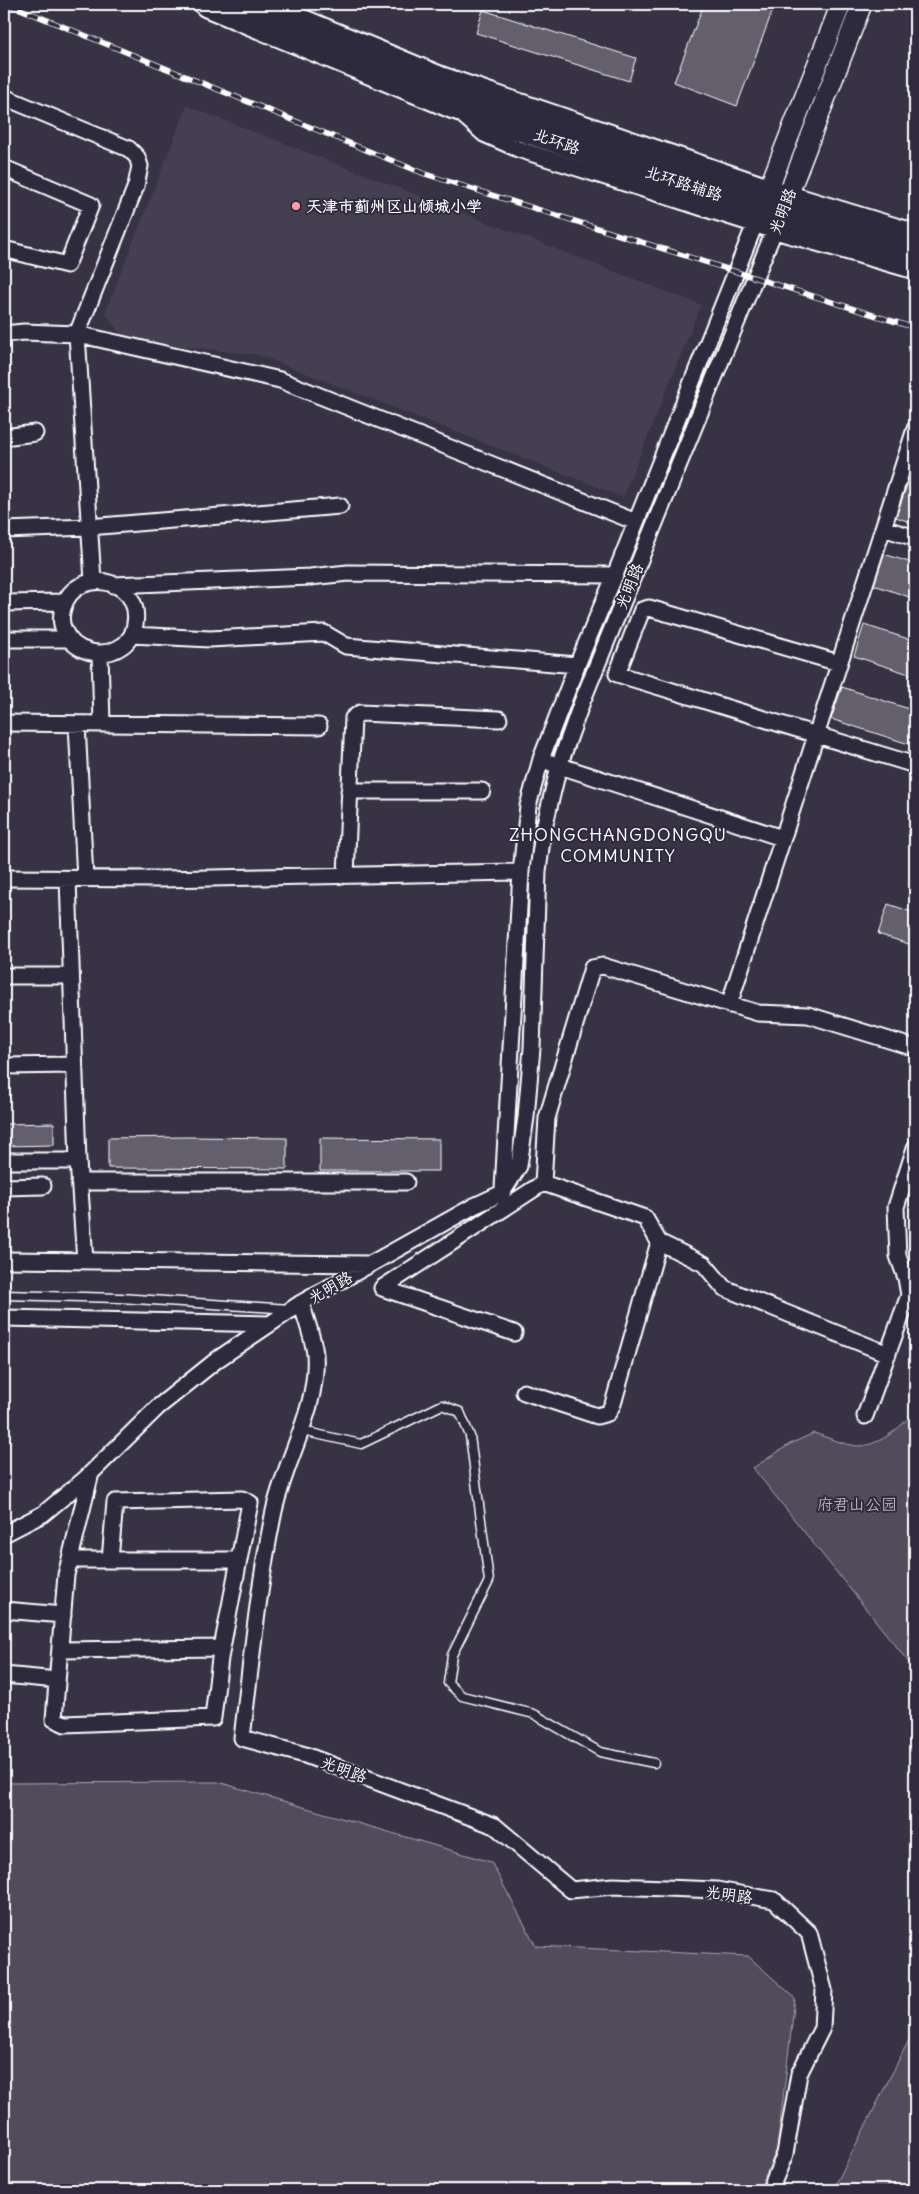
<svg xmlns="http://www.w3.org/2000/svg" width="919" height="2194" viewBox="0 0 919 2194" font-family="Delius,'LXGW WenKai TC',sans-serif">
  <rect width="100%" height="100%" fill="#373345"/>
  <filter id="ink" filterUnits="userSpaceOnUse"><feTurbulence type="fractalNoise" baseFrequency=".02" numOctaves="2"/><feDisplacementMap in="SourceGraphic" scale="10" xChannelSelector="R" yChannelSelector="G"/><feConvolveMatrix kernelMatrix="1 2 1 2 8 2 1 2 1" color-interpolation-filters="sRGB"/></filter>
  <g filter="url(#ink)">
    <path fill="#444051" d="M187 106 701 305 623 497 259 355 125 340 105 313Z"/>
    <path fill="#514c5c" stroke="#a8a6ae" d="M915 1408V1670L753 1468 790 1444 814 1433C826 1437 848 1446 859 1446 879 1446 906 1425 915 1408Z
      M218 1782 491 1862 536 1946 748 1956 795 1998 777 2149 759 2190H4V1783Z
      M915 2028V2190H833Z"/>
    <path fill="#635f6d" stroke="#fff" d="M704 4H775L737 106 674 82Z
      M483 10 636 58 629 81 476 33Z
      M914 464H915V524L896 517Z
      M884 554 915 564V599L874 585Z
      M864 625 915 641V676L854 656Z
      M842 687 915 711V746L831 719Z
      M888 904 915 913V946L878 934Z
      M54 1123V1145L4 1146V1124Z
      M186 1137 287 1138V1169L108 1168V1138Z
      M320 1138 439 1139V1171H320Z"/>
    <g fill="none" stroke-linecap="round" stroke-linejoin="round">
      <defs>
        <path id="service" d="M4 1295 120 1298 290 1309
          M302 1431 361 1444 442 1405 460 1412 470 1436 489 1581 452 1655 448 1683 462 1696 534 1714 600 1752 654 1763"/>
        <path id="minor" d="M4 97 129 149 137 157 140 166 136 186 77 334 93 581
          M458 111 484 134 518 149 775 231 915 271
          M4 168 91 205 67 265 4 249
          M4 334 24 332 77 334 280 380 636 522
          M4 437 35 433
          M883 528 915 538
          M4 530 89 527 340 506
          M113 585 310 577 348 573 615 575
          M4 603 65 602
          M132 635C153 579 76 562 63 608 61 615 61 624 64 630 73 652 102 660 122 646 126 644 129 639 132 635L210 639 324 633 346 646 577 665
          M4 639H68
          M100 653 102 724
          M839 663 649 608 642 610 617 674 915 765
          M4 723 319 726
          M77 724 85 879
          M551 763 782 838
          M349 791H482
          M346 875 353 718 360 713 499 719
          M4 878 160 879 521 872
          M68 879 78 1161 85 1261
          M4 976H71
          M729 1005 915 429
          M4 1066 74 1065
          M4 1161H78
          M79 1182H406
          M543 1183 645 1218 659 1242 704 1264 724 1288 888 1354
          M4 1187 43 1186
          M503 1189 521 872 528 806 541 759 577 665 615 575 761 209
          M4 1260 368 1264
          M4 1318 269 1324
          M514 1333 382 1288 543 1183 547 1118 592 968 603 966 758 1013 808 1015 915 1048
          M524 1392 597 1416 608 1413 613 1404 659 1242
          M865 1416 909 1295 906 1278 898 1256 896 1207 915 1148
          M91 1473 66 1575 54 1719 65 1724 213 1718 220 1658 250 1503 242 1499 115 1502 110 1560
          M4 1534 43 1514 85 1479 158 1407 218 1359 301 1303
          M70 1560H239
          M4 1610 63 1615
          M60 1650 222 1648
          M4 1675 57 1680
          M770 2190 785 2154 799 2074 822 2028 824 1990 809 1933 774 1900 717 1890 613 1886 571 1890 495 1826 305 1755 242 1738C251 1664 258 1589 273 1516 283 1462 319 1410 315 1354 313 1337 306 1320 301 1303L474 1206 502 1193 519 1166 526 1117 532 1048 538 871 543 832 559 766 582 702 783 209"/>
        <path id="tertiary" d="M787 198 862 4
          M763 203 841 4"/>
        <path id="trunk" d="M207 4 454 106 780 215 915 255
          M258 4 439 79 787 198 915 237"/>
      </defs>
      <use href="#service" stroke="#fff" stroke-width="11"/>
      <use href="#minor" stroke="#fff" stroke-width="19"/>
      <use href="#tertiary" stroke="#fff" stroke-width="22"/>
      <use href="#trunk" stroke="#fff" stroke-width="29"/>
      <use href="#service" stroke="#2f2a3d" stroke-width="8"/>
      <use href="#minor" stroke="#2f2a3d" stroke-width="15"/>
      <use href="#tertiary" stroke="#2f2a3d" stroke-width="19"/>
      <use href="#trunk" stroke="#2f2a3d" stroke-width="25"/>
      <defs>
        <path id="rail" d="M8 4 425 174 915 328"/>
      </defs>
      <use href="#rail" stroke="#fff" stroke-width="5.5"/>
      <use href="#rail" stroke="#2f2a3d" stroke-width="4" stroke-dasharray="11" stroke-linecap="butt"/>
    </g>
  </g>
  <circle fill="#ff9aa2" stroke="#2f2a3d" stroke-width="2" cx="296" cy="206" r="5"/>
  <g text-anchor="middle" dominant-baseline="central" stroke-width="4" stroke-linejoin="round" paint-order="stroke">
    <g font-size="16" fill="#fff" stroke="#2f2a3d">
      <text transform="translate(557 141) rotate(19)">北环路</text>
      <text transform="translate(684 183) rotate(18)">北环路辅路</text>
      <text transform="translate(782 211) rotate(-69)">光明路</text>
      <text transform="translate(629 586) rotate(-68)">光明路</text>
      <text transform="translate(330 1287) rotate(-30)">光明路</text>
      <text transform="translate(344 1769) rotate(20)">光明路</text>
      <text transform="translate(729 1894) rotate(8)">光明路</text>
    </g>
    <g font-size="16" font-weight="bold" fill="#fff" stroke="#2f2a3d" text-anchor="start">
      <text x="306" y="206">天津市蓟州区山倾城小学</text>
    </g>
    <g font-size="16" fill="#b9b7be" stroke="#2f2a3d">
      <text x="857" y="1504">府君山公园</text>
    </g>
    <g font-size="18" letter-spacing="1" fill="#fff" stroke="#2f2a3d">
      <text x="618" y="834">ZHONGCHANGDONGQU<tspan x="618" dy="21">COMMUNITY</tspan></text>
    </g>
  </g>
  <rect width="919" height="2194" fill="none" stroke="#2f2a3d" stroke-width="20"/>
  <rect x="10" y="10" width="899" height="2174" fill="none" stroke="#fff" stroke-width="2" filter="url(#ink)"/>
</svg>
